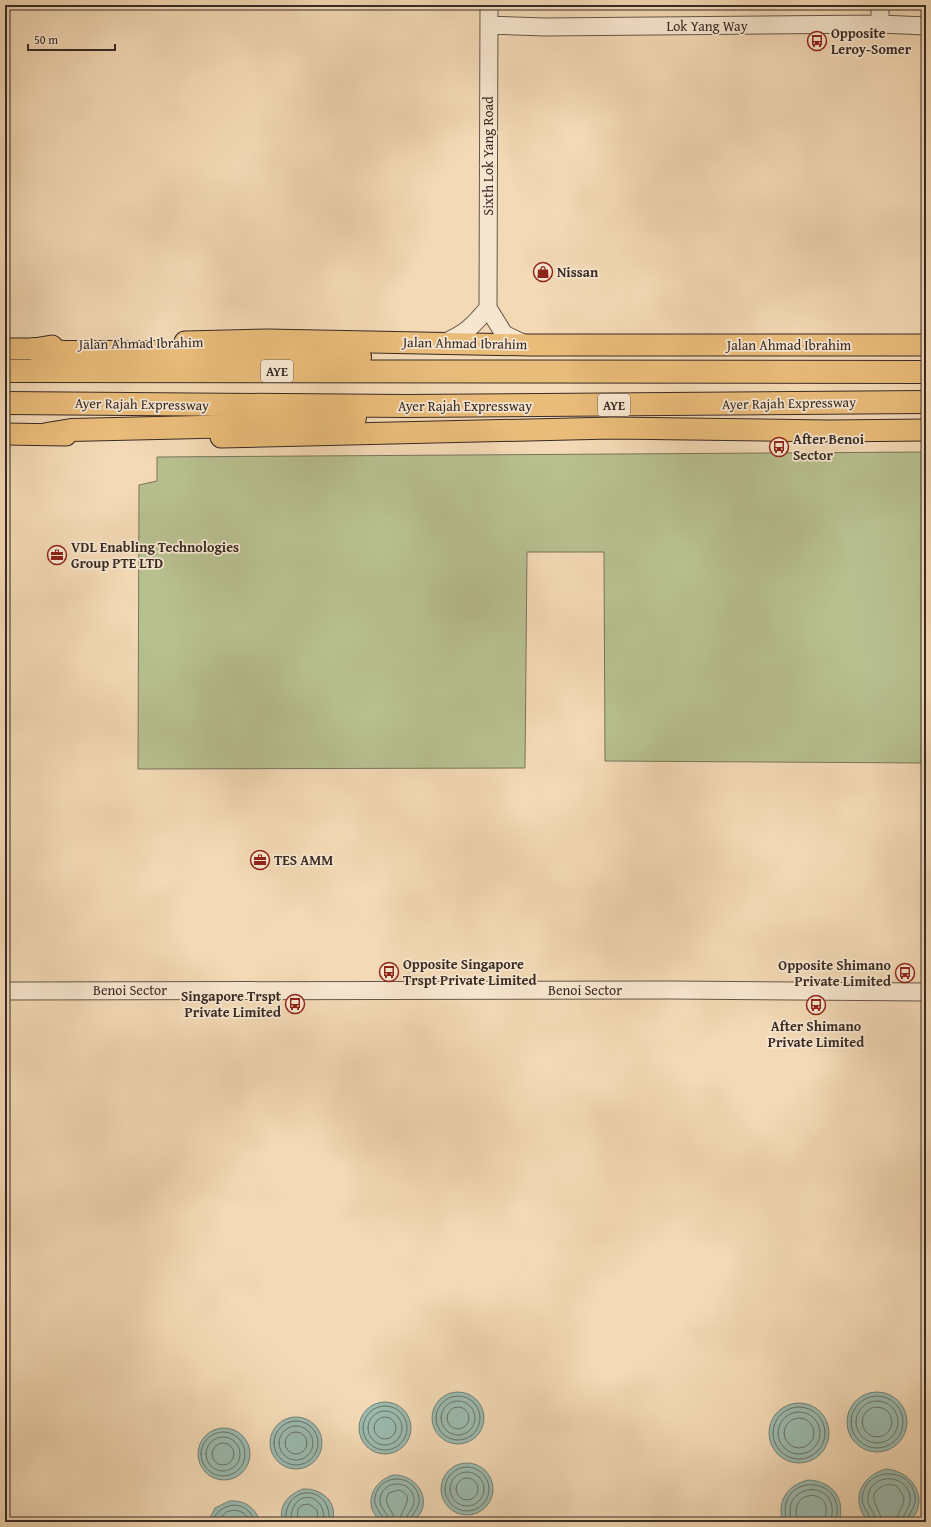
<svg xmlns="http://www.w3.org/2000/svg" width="931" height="1527" viewBox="0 0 931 1527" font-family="'Gentium Book Plus',serif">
  <rect width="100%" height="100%" fill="#f3d9b5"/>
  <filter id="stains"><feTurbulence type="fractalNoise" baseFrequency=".005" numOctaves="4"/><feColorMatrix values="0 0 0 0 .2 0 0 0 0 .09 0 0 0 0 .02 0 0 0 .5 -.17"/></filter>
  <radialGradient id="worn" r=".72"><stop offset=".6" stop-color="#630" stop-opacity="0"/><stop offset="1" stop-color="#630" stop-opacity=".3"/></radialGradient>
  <path fill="#b8c090" stroke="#78755a" d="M926 452V763L605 761 604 552H527L525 768 138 769 139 485 157 481V457Z"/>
  <path fill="#9bbaae" stroke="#738077" d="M847 1422a30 30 0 1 1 60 0a30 30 0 1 1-60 0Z
    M432 1418a26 26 0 1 1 52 0a26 26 0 1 1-52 0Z
    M359 1428a26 26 0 1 1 52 0a26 26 0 1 1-52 0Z
    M769 1433a30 30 0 1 1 60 0a30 30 0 1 1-60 0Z
    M270 1443a26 26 0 1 1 52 0a26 26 0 1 1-52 0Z
    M198 1454a26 26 0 1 1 52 0a26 26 0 1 1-52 0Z
    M441 1489a26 26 0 1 1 52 0a26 26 0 1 1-52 0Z
    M886 1469C914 1471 931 1502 909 1522H869C849 1502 860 1476 886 1469Z
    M393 1475C419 1474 436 1505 412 1522H382C362 1507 371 1482 393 1475Z
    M808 1480C832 1481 846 1498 839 1522H783C776 1501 788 1485 808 1480Z
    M303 1489C321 1488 339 1502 332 1522H283C277 1506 289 1494 303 1489Z
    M229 1501C245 1500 255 1507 260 1522H208L215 1508Z"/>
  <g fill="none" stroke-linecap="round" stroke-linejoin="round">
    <path stroke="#697269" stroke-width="1" d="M851 1422a26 26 0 1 1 52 0a26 26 0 1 1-52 0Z
      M436 1418a22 22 0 1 1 44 0a22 22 0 1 1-44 0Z
      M856 1422a21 21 0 1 1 42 0a21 21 0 1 1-42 0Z
      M441 1418a17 17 0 1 1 34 0a17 17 0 1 1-34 0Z
      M363 1428a22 22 0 1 1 44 0a22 22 0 1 1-44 0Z
      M773 1433a26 26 0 1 1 52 0a26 26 0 1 1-52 0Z
      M862 1422a15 15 0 1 1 30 0a15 15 0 1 1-30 0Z
      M447 1418a11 11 0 1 1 22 0a11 11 0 1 1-22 0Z
      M368 1428a17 17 0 1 1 34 0a17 17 0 1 1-34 0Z
      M778 1433a21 21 0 1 1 42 0a21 21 0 1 1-42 0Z
      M374 1428a11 11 0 1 1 22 0a11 11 0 1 1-22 0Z
      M784 1433a15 15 0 1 1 30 0a15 15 0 1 1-30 0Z
      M274 1443a22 22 0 1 1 44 0a22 22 0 1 1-44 0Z
      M279 1443a17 17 0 1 1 34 0a17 17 0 1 1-34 0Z
      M201 1454a22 22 0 1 1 44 0a22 22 0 1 1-44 0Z
      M285 1443a11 11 0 1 1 22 0a11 11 0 1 1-22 0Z
      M206 1454a17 17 0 1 1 34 0a17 17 0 1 1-34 0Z
      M212 1454a11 11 0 1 1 22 0a11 11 0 1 1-22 0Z
      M445 1489a22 22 0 1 1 44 0a22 22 0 1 1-44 0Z
      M450 1489a17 17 0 1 1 34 0a17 17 0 1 1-34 0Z
      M456 1489a11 11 0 1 1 22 0a11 11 0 1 1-22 0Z
      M212 1522C220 1500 248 1499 255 1522
      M217 1522 226 1512C236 1508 246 1511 250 1522
      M286 1522C282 1483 333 1483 329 1522
      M291 1522C289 1489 326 1489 324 1522
      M297 1522 298 1509 302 1505 309 1504 317 1510 318 1522
      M384 1522C383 1513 373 1508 375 1497 379 1473 414 1473 419 1497 421 1508 411 1513 410 1522
      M389 1522C389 1513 379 1509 380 1499 382 1479 412 1479 414 1499 415 1509 406 1513 405 1522
      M395 1522C395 1511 381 1504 389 1493L398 1490C418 1495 400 1511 399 1522
      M786 1522C786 1516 784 1510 786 1503 793 1477 834 1479 837 1507 838 1512 836 1517 836 1522
      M791 1522C791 1516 789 1510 791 1504 798 1484 829 1485 832 1507 833 1512 831 1517 831 1522
      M797 1522C797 1517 795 1511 797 1506 801 1492 822 1492 826 1506 827 1512 825 1517 825 1522
      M871 1522C870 1511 859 1507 863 1493 870 1466 911 1468 915 1496 917 1507 908 1513 907 1522
      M876 1522C876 1512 866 1507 868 1496 871 1473 906 1473 910 1496 912 1507 903 1512 902 1522
      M882 1522C882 1510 864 1497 881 1487 886 1484 891 1484 897 1486L904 1497C904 1507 897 1513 896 1522"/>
    <defs>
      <path id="minor" d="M489 5 488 308 504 334 525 344
        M880 5V24
        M489 25 545 27 880 24 926 26
        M443 343C465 334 473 326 488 308
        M5 991 671 990 926 992"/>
      <path id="major" d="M185 342 268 340 529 345H926
        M5 349H34L52 346
        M5 434 66 435
        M221 437 612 428 828 431 926 430"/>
      <path id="highway" d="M34 349 64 352H213L360 357
        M5 371 926 372
        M5 403 406 406 926 402
        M47 434 71 430 244 426 355 418"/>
    </defs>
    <use href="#minor" stroke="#665648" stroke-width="19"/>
    <use href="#major" stroke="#372a24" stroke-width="23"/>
    <use href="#highway" stroke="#372a24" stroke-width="24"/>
    <use href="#minor" stroke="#f7e6cf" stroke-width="17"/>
    <use href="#major" stroke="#eabc7a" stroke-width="21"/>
    <use href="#highway" stroke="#eabc7a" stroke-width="22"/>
  </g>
  <defs>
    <symbol id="bus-ring" viewBox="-11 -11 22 22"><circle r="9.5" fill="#f7e6cf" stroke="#8f2418" stroke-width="1.5"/><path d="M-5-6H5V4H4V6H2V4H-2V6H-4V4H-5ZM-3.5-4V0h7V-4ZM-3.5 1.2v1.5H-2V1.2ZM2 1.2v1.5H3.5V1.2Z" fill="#8f2418"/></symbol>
    <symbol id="shop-ring" viewBox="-11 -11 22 22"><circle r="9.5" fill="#f7e6cf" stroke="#8f2418" stroke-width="1.5"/><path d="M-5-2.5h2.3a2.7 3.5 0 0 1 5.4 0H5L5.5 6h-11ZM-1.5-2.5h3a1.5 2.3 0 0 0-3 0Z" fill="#8f2418"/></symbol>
    <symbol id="office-ring" viewBox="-11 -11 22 22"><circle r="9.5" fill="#f7e6cf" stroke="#8f2418" stroke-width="1.5"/><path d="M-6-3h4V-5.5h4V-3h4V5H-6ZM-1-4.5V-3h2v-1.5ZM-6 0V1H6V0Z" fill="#8f2418"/></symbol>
  </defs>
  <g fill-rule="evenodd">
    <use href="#bus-ring" x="806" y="30" width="22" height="22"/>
    <use href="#shop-ring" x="532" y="261" width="22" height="22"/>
    <use href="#bus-ring" x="768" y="436" width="22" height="22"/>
    <use href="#office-ring" x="46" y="544" width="22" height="22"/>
    <use href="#office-ring" x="249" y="849" width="22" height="22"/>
    <use href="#bus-ring" x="378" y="961" width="22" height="22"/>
    <use href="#bus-ring" x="894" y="962" width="22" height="22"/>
    <use href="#bus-ring" x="284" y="993" width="22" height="22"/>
    <use href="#bus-ring" x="805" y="994" width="22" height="22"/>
  </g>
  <g text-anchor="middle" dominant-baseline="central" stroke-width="3.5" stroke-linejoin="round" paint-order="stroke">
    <g fill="#f7e6cf" stroke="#716257" stroke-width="1">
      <rect x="261" y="360" width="32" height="22" rx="3"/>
      <rect x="598" y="394" width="32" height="22" rx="3"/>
    </g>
    <g font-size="13" font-weight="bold" fill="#372a24">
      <text x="277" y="371">AYE</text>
      <text x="614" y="405">AYE</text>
    </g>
    <g font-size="14" fill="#372a24" stroke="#f7e6cf">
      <text x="707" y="26">Lok Yang Way</text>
      <text transform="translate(488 156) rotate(-90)">Sixth Lok Yang Road</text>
      <text transform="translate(141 343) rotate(-1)">Jalan Ahmad Ibrahim</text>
      <text transform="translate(465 343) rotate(1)">Jalan Ahmad Ibrahim</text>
      <text x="789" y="345">Jalan Ahmad Ibrahim</text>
      <text transform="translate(789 403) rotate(-1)">Ayer Rajah Expressway</text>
      <text transform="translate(142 404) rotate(1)">Ayer Rajah Expressway</text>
      <text x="465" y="406">Ayer Rajah Expressway</text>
      <text x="130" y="990">Benoi Sector</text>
      <text x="585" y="990">Benoi Sector</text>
    </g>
    <g font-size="14" font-weight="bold" fill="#372a24" stroke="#f7e6cf" text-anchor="start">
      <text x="831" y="33">Opposite<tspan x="831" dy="16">Leroy-Somer</tspan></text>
      <text x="557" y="272">Nissan</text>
      <text x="793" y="439">After Benoi<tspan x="793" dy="16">Sector</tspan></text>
      <text x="71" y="547">VDL Enabling Technologies<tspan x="71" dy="16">Group PTE LTD</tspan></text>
      <text x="274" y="860">TES AMM</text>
      <text x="403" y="964">Opposite Singapore<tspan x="403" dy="16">Trspt Private Limited</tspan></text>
      <text x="891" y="965" text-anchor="end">Opposite Shimano<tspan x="891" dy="16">Private Limited</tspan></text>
      <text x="281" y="996" text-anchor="end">Singapore Trspt<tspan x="281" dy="16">Private Limited</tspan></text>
      <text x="816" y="1026" text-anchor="middle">After Shimano<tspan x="816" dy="16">Private Limited</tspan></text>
    </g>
  </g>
  <rect width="931" height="1527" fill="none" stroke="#f3d9b5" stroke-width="20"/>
  <rect x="6" y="6" width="919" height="1515" fill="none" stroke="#372a24" stroke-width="2"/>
  <rect x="10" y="10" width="911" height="1507" fill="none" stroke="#372a24"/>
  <path d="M28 44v6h87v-6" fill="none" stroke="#372a24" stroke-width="2"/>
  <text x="34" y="44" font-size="12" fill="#372a24" stroke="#f7e6cf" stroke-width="3" paint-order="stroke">50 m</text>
  <rect width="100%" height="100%" filter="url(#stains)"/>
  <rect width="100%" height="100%" fill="url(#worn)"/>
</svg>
